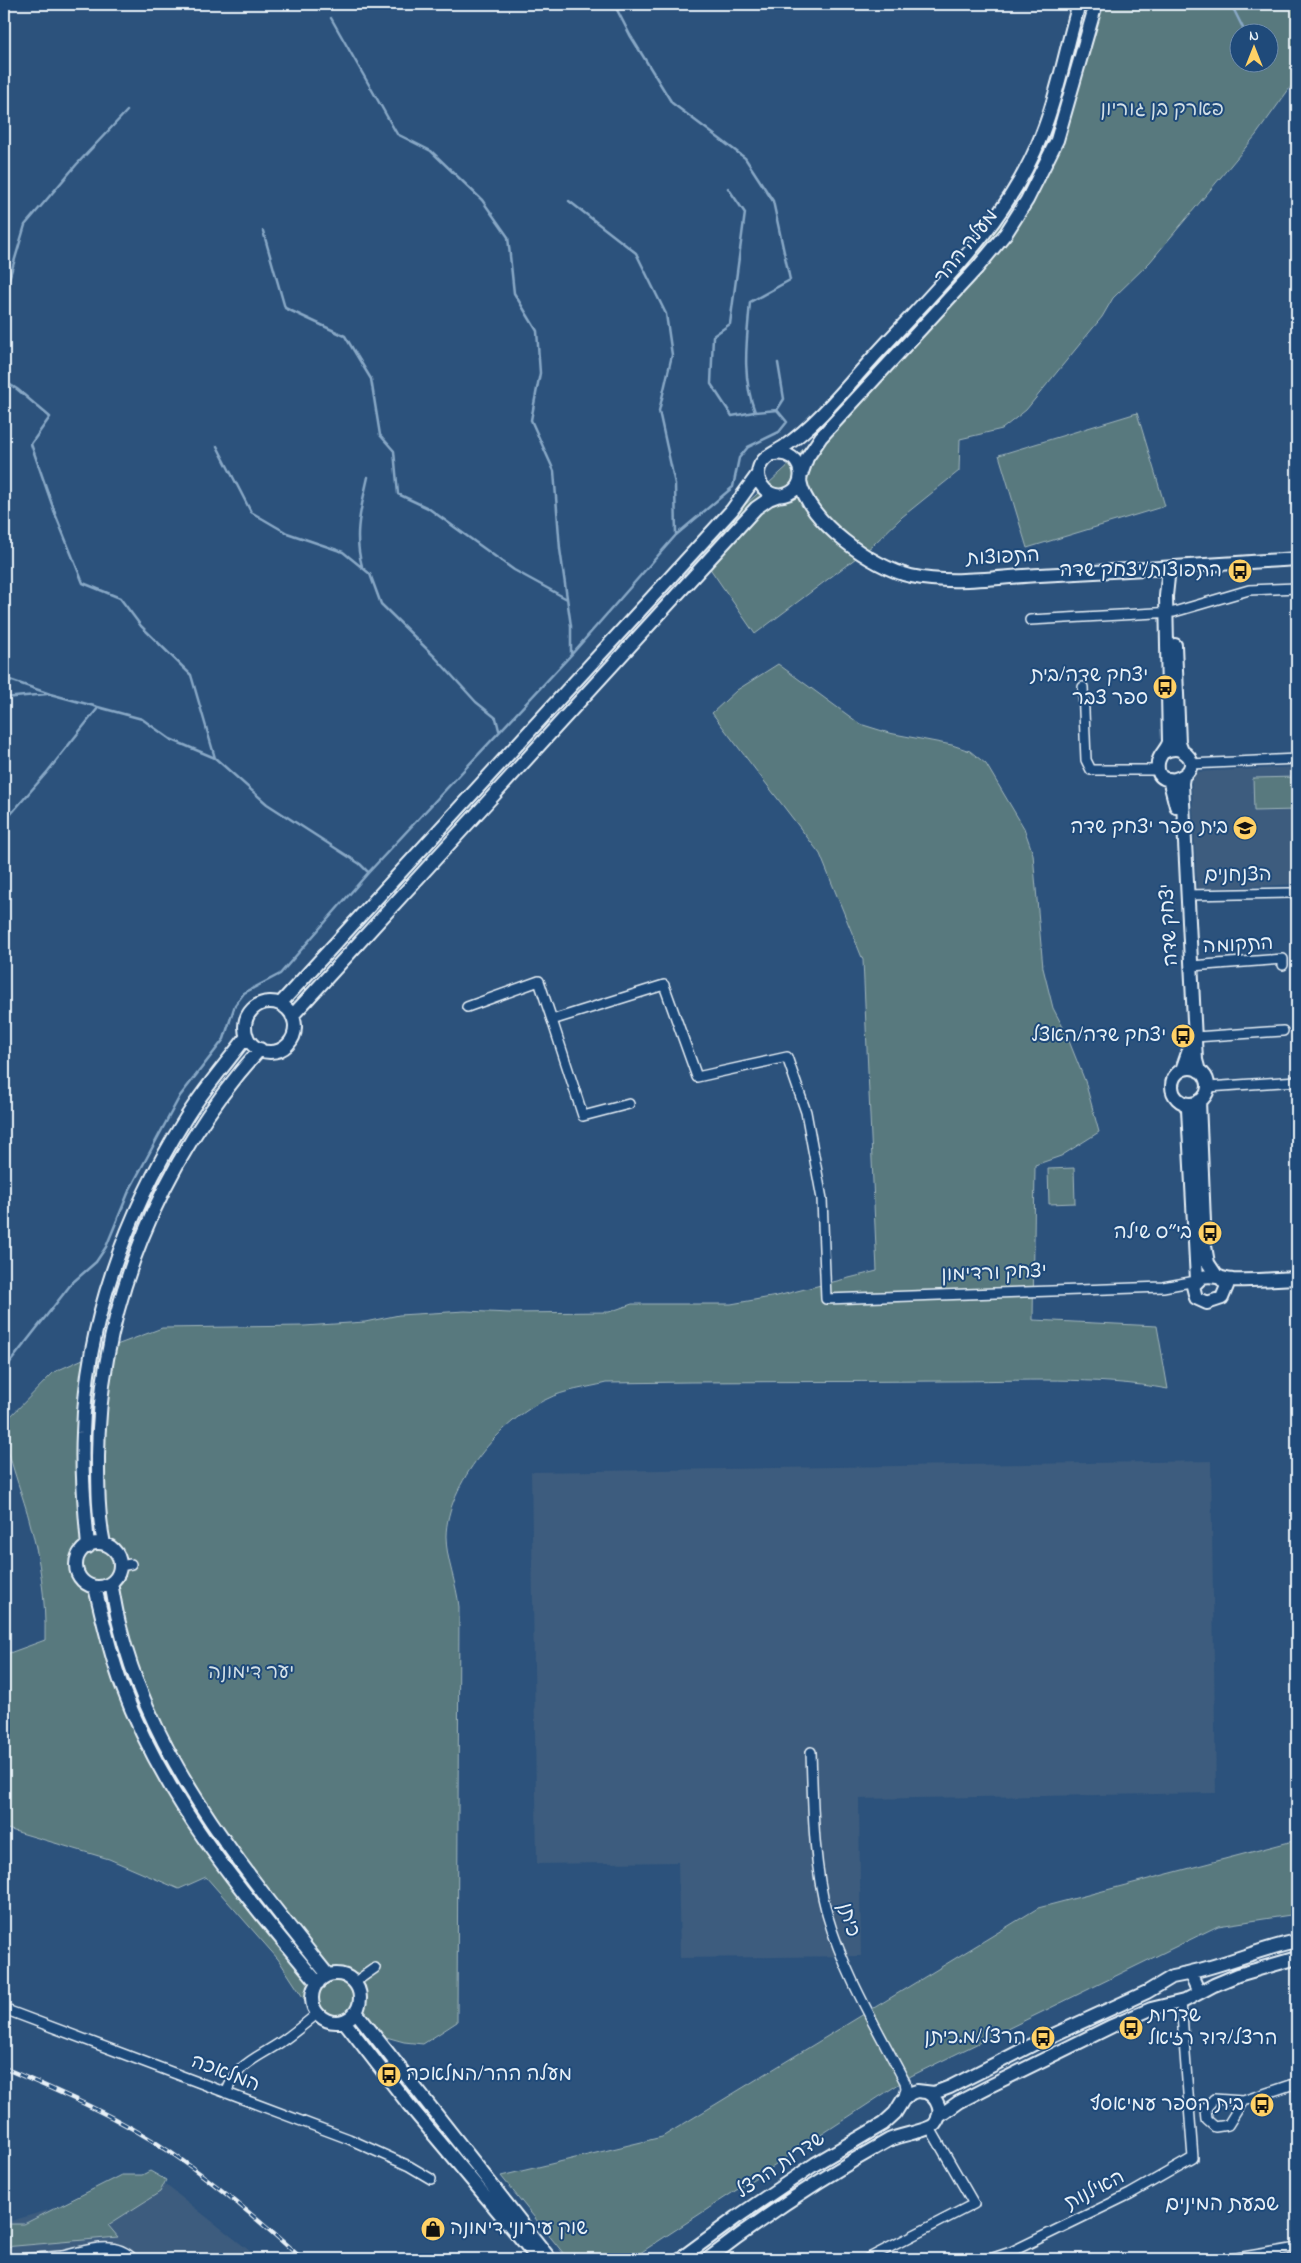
<svg xmlns="http://www.w3.org/2000/svg" width="1301" height="2263" viewBox="0 0 1301 2263" font-family="'Indie Flower','Playpen Sans Hebrew',sans-serif">
  <rect width="100%" height="100%" fill="#2c527c"/>
  <filter id="ink" filterUnits="userSpaceOnUse"><feTurbulence type="fractalNoise" baseFrequency=".02" numOctaves="2"/><feDisplacementMap in="SourceGraphic" scale="10" xChannelSelector="R" yChannelSelector="G"/><feConvolveMatrix kernelMatrix="1 2 1 2 8 2 1 2 1" color-interpolation-filters="sRGB"/></filter>
  <g filter="url(#ink)">
    <path fill="#3c5c7e" d="M1297 767V884L1197 889 1191 772Z
      M1211 1461 1216 1793 859 1799 861 1956 680 1958 678 1862 537 1864 531 1472Z
      M157 2178 260 2259H4V2223Z"/>
    <path fill="#58797e" stroke="#a0b5bb" fill-rule="evenodd" d="M1100 4H1297V78L1256 135 1150 262 1113 298 1102 317 1026 410 1002 429 960 439 959 471 902 517 872 546 755 634 711 570 707 560 710 544 722 526 792 462 887 351 990 236 1041 183ZM1238 32H1268V62H1238Z
      M1137 413 1165 506 1027 548 999 455Z
      M778 664 860 724 889 733 952 745 970 751 986 764 1024 828 1033 854 1043 968 1053 1008 1065 1031 1085 1081 1099 1132 1061 1156 1035 1165 1033 1320 1157 1326 1168 1389C1096 1376 1019 1381 946 1381 833 1382 719 1381 606 1383 587 1388 564 1390 547 1399 501 1420 447 1484 446 1536 446 1560 457 1584 459 1607L457 2022 423 2044 404 2042 354 2028 308 2005 278 1959 206 1877 179 1889 109 1859 4 1828V1655L45 1640C46 1599 40 1559 29 1519 22 1492 4 1448 4 1423L54 1372 103 1350 162 1328 304 1326 365 1322 399 1315 465 1311 510 1313 609 1312 632 1304H731L777 1296 877 1271 863 960 820 854 712 713 737 690Z
      M1297 777V810L1254 811 1253 778Z
      M1074 1168 1075 1203 1049 1204 1048 1169Z
      M1297 1840V1914L1218 1926 911 2076 631 2259H568L501 2176 662 2137 1038 1908Z
      M150 2171 166 2180 160 2192 108 2225 118 2237 4 2247V2224H24L121 2175H142Z"/>
    <g fill="none" stroke-linecap="round" stroke-linejoin="round">
      <path stroke="#88a8c6" stroke-width="2.5" d="M1231 4 1245 32
        M331 18 397 134 431 151 482 200 508 237 514 293 537 331 540 373 531 420 554 471 560 549 571 626V654
        M728 188 745 213 730 324 713 336 711 384 732 416 754 412
        M569 201 636 253 666 314 672 355 659 411 675 484 676 535
        M263 231 285 308 345 336 371 379 380 435 394 451 398 494 428 508 514 570 567 599
        M4 309 7 286 25 225 77 164 127 111
        M4 381 17 389 50 417 31 444 56 516 83 583 120 598 141 626 191 675 215 758 267 804 360 864 368 872
        M777 410 784 399 778 363
        M217 446 251 512 287 533 343 552 370 574 381 604 435 657 476 702 496 718 499 730
        M362 566C353 534 361 509 368 477
        M4 678 50 694 142 719 170 739 215 758
        M4 698 47 694
        M4 822 48 771 98 708
        M4 1370 72 1283 96 1262 106 1247 129 1191 180 1096 224 1039 235 1005 244 993 280 974 368 873 571 655 676 535 733 487 739 458 748 447 779 432 787 422 777 410 755 412C741 375 747 340 750 302L790 280 773 201 745 158 672 103 630 35 614 4"/>
      <defs>
        <path id="street" d="M1030 620 1174 612 1249 590 1297 588
          M1083 687 1086 760 1091 770H1159
          M1190 764 1297 759
          M1187 895 1290 893
          M1191 966 1283 959V965
          M467 1007 539 981 552 1020
          M1195 1037 1283 1031
          M1208 1087 1297 1081
          M629 1104 583 1116 552 1020 664 985 697 1077 787 1057 806 1112 822 1199 826 1299 1163 1287 1196 1281
          M120 1566 131 1564
          M811 1752C813 1806 813 1862 827 1914 844 1974 877 2028 905 2082L906 2088 903 2100
          M355 1982 375 1968
          M4 2009 349 2139 409 2166 431 2179
          M226 2093C238 2062 256 2059 281 2042 294 2033 306 2023 318 2013
          M1243 2101 1228 2125 1215 2127 1207 2120 1206 2108 1214 2099 1243 2101 1297 2083
          M23 2259 62 2256 67 2258
          M61 2259 62 2256C86 2251 114 2239 133 2259
          M867 2259 974 2204 930 2128
          M990 2259 1011 2252 1130 2194 1193 2158 1181 2002
          M1231 2259 1297 2248"/>
        <path id="secondary" d="M774 454C803 449 811 489 784 495 765 499 750 476 763 461 768 455 778 451 785 446 820 422 851 381 880 350 941 284 1009 220 1042 134 1059 92 1066 47 1079 4
          M801 475 807 458 821 437 977 268 1006 233 1027 200 1057 140 1096 4
          M800 481C807 521 873 568 911 576 952 585 998 577 1040 575 1125 571 1211 564 1297 559
          M1175 645 1179 743 1182 751
          M1164 752C1170 749 1176 747 1182 751 1213 770 1154 798 1158 763 1159 754 1167 750 1169 742L1166 596 1169 568
          M1183 777 1182 783 1196 1060 1199 1071
          M1169 779 1176 806
          M245 1027a25 25 0 1 1 50 0a25 25 0 1 1-50 0Z
          M280 1004 732 510 758 474
          M292 1016 756 508 769 499 777 496
          M1172 1086a18 18 0 1 1 36 0a18 18 0 1 1-36 0Z
          M1182 1070 1189 1050 1188 1041
          M1199 1101 1205 1246 1208 1263 1216 1275
          M1184 1103 1188 1109 1197 1280
          M1220 1277 1227 1286 1222 1298 1207 1303 1196 1298 1193 1286 1202 1277C1214 1274 1222 1279 1233 1280 1254 1281 1276 1279 1297 1278
          M76 1565a22 22 0 1 1 44 0a22 22 0 1 1-44 0Z
          M104 1544C98 1516 98 1486 98 1457 99 1307 160 1160 260 1049
          M88 1547C85 1509 81 1472 83 1433 86 1323 126 1214 184 1121 202 1091 226 1064 247 1036
          M111 1583C114 1597 116 1613 120 1627 152 1760 245 1871 328 1975
          M95 1587C103 1620 110 1654 122 1686 164 1799 241 1892 318 1983
          M1182 1974C1221 1967 1258 1949 1297 1941
          M312 1998a24 24 0 1 1 48 0a24 24 0 1 1-48 0Z
          M356 2012 550 2259
          M344 2021 409 2105 538 2259
          M938 2117 959 2102 992 2085 1112 2026 1151 2009 1184 2001 1214 1985 1238 1975 1297 1958
          M680 2259 737 2217 815 2164 883 2124 895 2113 903 2100 911 2093 917 2091 934 2093 950 2087 1038 2042 1147 1992 1172 1977 1187 1974 1192 1977 1197 1988 1196 1994
          M708 2259C765 2215 826 2175 889 2140 902 2134 929 2131 935 2124 944 2112 938 2098 926 2092"/>
      </defs>
      <use href="#street" stroke="#e8f1f8" stroke-width="12"/>
      <use href="#secondary" stroke="#e8f1f8" stroke-width="16"/>
      <use href="#street" stroke="#1f4a7a" stroke-width="9"/>
      <use href="#secondary" stroke="#1f4a7a" stroke-width="12"/>
      <defs>
        <path id="rail" d="M4 2068C60 2092 119 2117 170 2152 217 2184 260 2221 302 2259"/>
      </defs>
      <use href="#rail" stroke="#e8f1f8" stroke-width="4.5"/>
      <use href="#rail" stroke="#1f4a7a" stroke-width="2.5" stroke-dasharray="8" stroke-linecap="butt"/>
    </g>
  </g>
  <defs>
    <symbol id="bus-disc" viewBox="-11 -11 22 22"><circle r="9.5" fill="#ffd166" stroke="#1f4a7a"/><path d="M-5-6H5V4H4V6H2V4H-2V6H-4V4H-5ZM-3.5-4V0h7V-4ZM-3.5 1.2v1.5H-2V1.2ZM2 1.2v1.5H3.5V1.2Z" fill="#111"/></symbol>
    <symbol id="school-disc" viewBox="-11 -11 22 22"><circle r="9.5" fill="#ffd166" stroke="#1f4a7a"/><path d="M0-5L7-2L0 1L-7-2ZM-4 1L0 2.5L4 1V4Q0 6-4 4Z" fill="#111"/></symbol>
    <symbol id="shop-disc" viewBox="-11 -11 22 22"><circle r="9.5" fill="#ffd166" stroke="#1f4a7a"/><path d="M-5-2.5h2.3a2.7 3.5 0 0 1 5.4 0H5L5.5 6h-11ZM-1.5-2.5h3a1.5 2.3 0 0 0-3 0Z" fill="#111"/></symbol>
  </defs>
  <g fill-rule="evenodd">
    <use href="#bus-disc" x="1226" y="557" width="28" height="28"/>
    <use href="#bus-disc" x="1151" y="673" width="28" height="28"/>
    <use href="#school-disc" x="1231" y="814" width="28" height="28"/>
    <use href="#bus-disc" x="1169" y="1022" width="28" height="28"/>
    <use href="#bus-disc" x="1196" y="1219" width="28" height="28"/>
    <use href="#bus-disc" x="1117" y="2014" width="28" height="28"/>
    <use href="#bus-disc" x="1029" y="2024" width="28" height="28"/>
    <use href="#bus-disc" x="375" y="2061" width="28" height="28"/>
    <use href="#bus-disc" x="1248" y="2091" width="28" height="28"/>
    <use href="#shop-disc" x="419" y="2215" width="28" height="28"/>
  </g>
  <g text-anchor="middle" dominant-baseline="central" stroke-width="4" stroke-linejoin="round" paint-order="stroke">
    <g font-size="20" fill="#d2dfe6" stroke="#1f4a7a">
      <text x="1162" y="110">פארק בן גוריון</text>
      <text x="251" y="1673">יער דימונה</text>
    </g>
    <g font-size="20" fill="#e8f1f8" stroke="#1f4a7a">
      <text transform="translate(967 247) rotate(-51)">מעלה ההר</text>
      <text transform="translate(1003 558) rotate(-3)">התפוצות</text>
      <text transform="translate(1238 876) rotate(-1)">הצנחנים</text>
      <text transform="translate(1170 925) rotate(-93)">יצחק שדה</text>
      <text transform="translate(1238 946) rotate(-3)">התקומה</text>
      <text transform="translate(994 1274) rotate(-2)">יצחק ורדימון</text>
      <text transform="translate(848 1920) rotate(74)">כיתן</text>
      <text transform="translate(225 2074) rotate(21)">המלאכה</text>
      <text transform="translate(781 2166) rotate(-34)">שדרות הרצל</text>
      <text transform="translate(1095 2191) rotate(-27)">האילנות</text>
    </g>
    <g font-size="20" fill="#e8f1f8" stroke="#1f4a7a" text-anchor="end">
      <text x="1222" y="571">התפוצות/יצחק שדה</text>
      <text x="1148" y="676">יצחק שדה/בית<tspan x="1148" dy="23">ספר צבר</tspan></text>
      <text x="1228" y="828">בית ספר יצחק שדה</text>
      <text x="1166" y="1036">יצחק שדה/האצל</text>
      <text x="1192" y="1233">בי״ס שילה</text>
      <text x="1148" y="2016" text-anchor="start">שדרות<tspan x="1148" dy="23">הרצל/דוד רזיאל</tspan></text>
      <text x="1026" y="2038">הרצל/מ.כיתן</text>
      <text x="406" y="2075" text-anchor="start">מעלה ההר/המלאכה</text>
      <text x="1244" y="2105">בית הספר עמיאסף</text>
      <text x="450" y="2229" text-anchor="start">שוק עירוני דימונה</text>
    </g>
    <g font-size="21" fill="#e8f1f8" stroke="#1f4a7a">
      <text x="1222" y="2205">שבעת המינים</text>
    </g>
  </g>
  <rect width="1301" height="2263" fill="none" stroke="#1f4a7a" stroke-width="20"/>
  <rect x="10" y="10" width="1281" height="2243" fill="none" stroke="#e8f1f8" stroke-width="2" filter="url(#ink)"/>
  <g transform="translate(1254 48)"><circle r="24" fill="#1f4a7a" stroke="#6f8dac"/>
  <path d="M0-4L9 19L0 12L-9 19Z" fill="#ffd166"/>
  <text y="-8" font-size="14" font-weight="bold" text-anchor="middle" fill="#e8f1f8">N</text>
  </g>
</svg>
